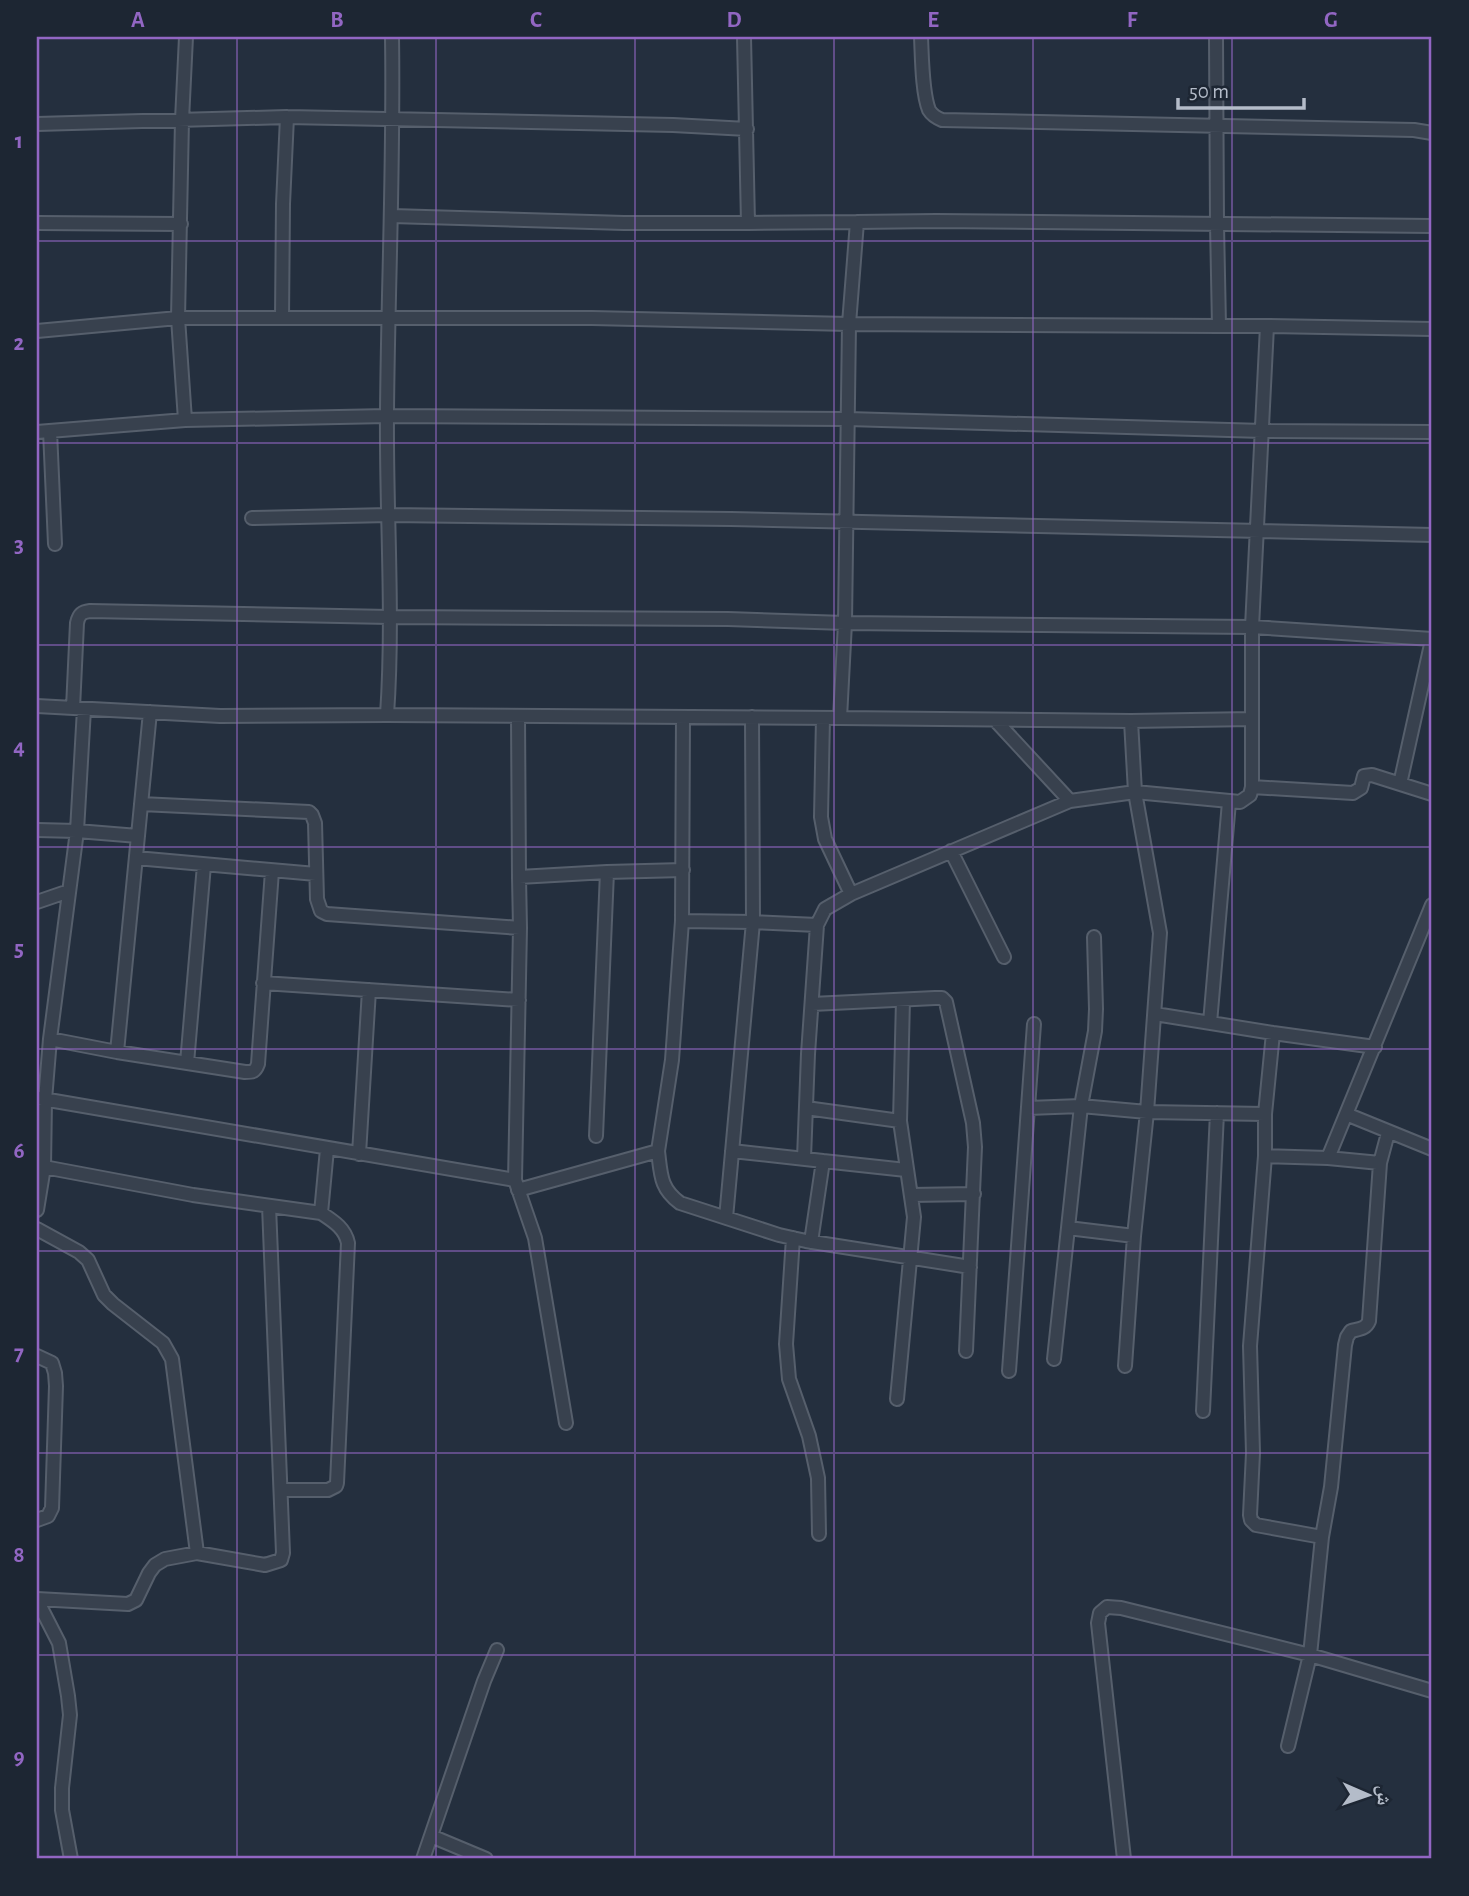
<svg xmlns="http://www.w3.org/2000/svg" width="1469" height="1896" viewBox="0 0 1469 1896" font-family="'Alegreya Sans','Noto Naskh Arabic',sans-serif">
  <rect width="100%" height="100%" fill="#242f3e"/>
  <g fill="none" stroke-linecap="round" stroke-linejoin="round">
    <defs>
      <path id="minor" d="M921 37C922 56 922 93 929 110 932 115 937 118 942 120L1414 130 1432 133
        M37 124 287 117 673 125 747 129
        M392 216 624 223H748
        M857 222 936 221 1432 226
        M37 223 181 224
        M282 318 283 204 287 117
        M1267 326 1432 329
        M37 331 178 318H592L849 324 1219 326
        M185 420 178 318 182 120 186 37
        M50 431 55 544
        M37 432 185 420 387 416 848 419 1263 431 1432 432
        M252 518 389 515 731 519 1432 535
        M37 706 220 716 387 715 840 718 845 623 849 324 857 222 748 223 744 37
        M73 708 77 623C79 614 82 612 90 611L389 617 728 619 845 623 1252 627 1432 639
        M387 715C394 614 386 513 387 413 388 287 394 162 392 37
        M518 716 519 877 607 872 683 870
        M823 718 821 817 825 839 851 894
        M840 718 1131 721 1252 719V627L1267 326H1219L1217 224 1216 37
        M995 720 1070 801
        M1400 784 1432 640
        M1252 787 1353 793 1361 788 1364 776 1372 775 1432 794
        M141 804 309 812 312 815 315 823 317 899 321 911 327 914 520 928
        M37 830 77 831 138 836
        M951 851 1004 957
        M136 858 316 874
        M519 877 520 928 515 1180 535 1238 566 1423
        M37 902 69 891
        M682 921 753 922 817 925
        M263 983 519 1000
        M812 1004 935 998H942L946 1002 973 1123 975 1147 966 1351
        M1155 1014 1273 1033 1375 1047
        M1210 1023 1229 802
        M1273 1033 1265 1114V1156L1250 1346 1253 1453 1250 1515 1251 1520 1256 1525 1322 1537
        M50 1039 117 1052 245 1072C253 1072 255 1072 258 1064L272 871
        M117 1052 150 712
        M187 1063 204 865
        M37 1098 515 1180
        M806 1108 900 1121
        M1028 1108 1081 1106 1147 1112 1265 1114
        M1346 1114 1432 1149
        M596 1136 607 872
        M658 1151C661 1175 660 1188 680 1203L779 1235 806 1241 970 1267
        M732 1151 823 1161 811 1242
        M359 1154 369 990
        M1265 1156 1328 1158 1432 905
        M804 1158 808 1054 817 925 825 909 851 894 1070 801 1135 792 1240 802 1250 795 1252 787V719
        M1328 1158 1380 1163
        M823 1161 906 1170
        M44 1167 193 1195 321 1213 327 1149
        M518 1190 658 1151 672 1060 682 921 683 717
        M911 1195 974 1194
        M37 1210 44 1167 45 1100 50 1039 77 831 84 709
        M726 1218 753 922 752 717
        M1068 1228 1134 1236
        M37 1229 79 1252 88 1260 104 1295 113 1304 163 1343 172 1359 197 1553
        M793 1238 786 1344 789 1379 809 1436 818 1478 819 1534
        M37 1356 52 1363 55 1373 56 1386 52 1508 48 1516 37 1520
        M1054 1359 1081 1106 1095 1031 1096 1009 1094 937
        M1125 1366 1134 1236 1147 1112 1160 933 1135 792 1131 721
        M1009 1371 1034 1024
        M897 1399 914 1217 900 1121 903 1000
        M1203 1411 1217 1113
        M281 1490H328L336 1486 337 1483 348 1243C345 1228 333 1221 321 1213
        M37 1599 128 1604 136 1600 149 1573 155 1565 165 1559 197 1553 265 1565 281 1560 283 1553 269 1206
        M37 1600 59 1643 68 1696 70 1715 62 1788V1810L71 1859
        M1288 1746 1310 1655 1322 1537 1331 1487 1345 1345 1347 1337 1351 1331C1359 1329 1366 1329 1369 1321L1380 1163 1388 1133
        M431 1836 486 1859
        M423 1859 484 1681 497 1650
        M1124 1859 1098 1623 1100 1613 1107 1607 1121 1608 1310 1655 1432 1691"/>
    </defs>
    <use href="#minor" stroke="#565f6c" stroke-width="16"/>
    <use href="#minor" stroke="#38414e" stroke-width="12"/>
  </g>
  <path fill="none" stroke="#9266c3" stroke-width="2" stroke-opacity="0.55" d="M237 37V1859M436 37V1859M635 37V1859M834 37V1859M1033 37V1859M1232 37V1859M37 241H1432M37 443H1432M37 645H1432M37 847H1432M37 1049H1432M37 1251H1432M37 1453H1432M37 1655H1432"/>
  <rect width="1469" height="1896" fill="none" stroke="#1d2633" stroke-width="77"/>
  <g transform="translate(1368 1795) rotate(92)" stroke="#1d2633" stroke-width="5" paint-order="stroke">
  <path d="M0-5L12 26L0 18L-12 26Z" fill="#b4bcc9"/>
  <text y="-10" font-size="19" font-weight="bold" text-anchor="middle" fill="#b4bcc9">ش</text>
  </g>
  <path d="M1178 98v10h126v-10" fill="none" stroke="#b4bcc9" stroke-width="3.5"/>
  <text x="1189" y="98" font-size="21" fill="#b4bcc9" stroke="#1d2633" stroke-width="5" paint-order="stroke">50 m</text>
  <rect x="38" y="38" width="1392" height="1819" fill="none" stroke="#9266c3" stroke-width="2.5"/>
  <g font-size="23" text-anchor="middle" font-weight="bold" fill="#9266c3">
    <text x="138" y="27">A</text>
    <text x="337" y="27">B</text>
    <text x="536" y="27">C</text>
    <text x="734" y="27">D</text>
    <text x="933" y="27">E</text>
    <text x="1132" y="27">F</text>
    <text x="1331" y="27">G</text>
    <text x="19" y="148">1</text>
    <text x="19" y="350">2</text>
    <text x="19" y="552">3</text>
    <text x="19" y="754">4</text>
    <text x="19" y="956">5</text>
    <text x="19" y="1158">6</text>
    <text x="19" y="1360">7</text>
    <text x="19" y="1562">8</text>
    <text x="19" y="1764">9</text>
  </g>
</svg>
